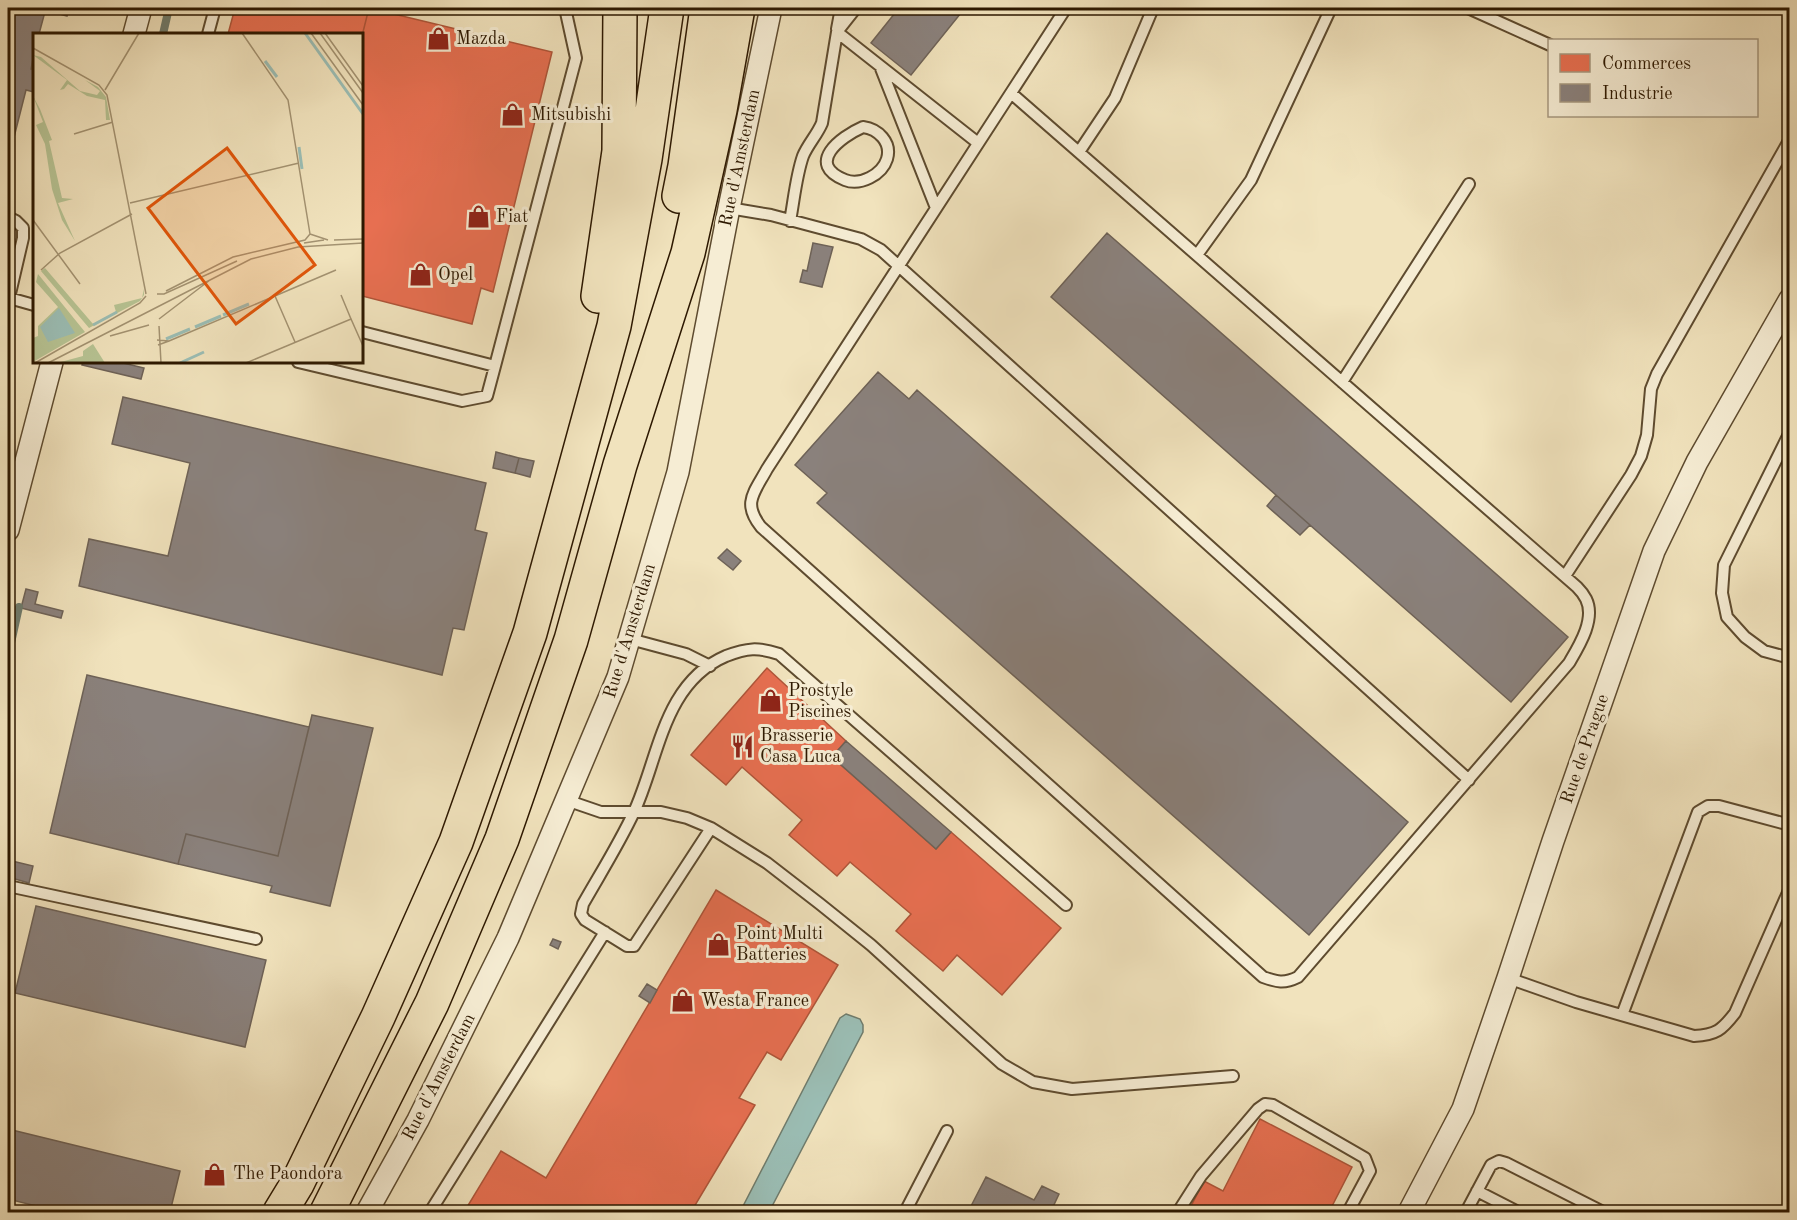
<svg xmlns="http://www.w3.org/2000/svg" width="1797" height="1220" viewBox="0 0 1797 1220" font-family="'Old Standard TT',serif">
  <rect width="100%" height="100%" fill="#f1e3bd"/>
  <filter id="stains"><feTurbulence type="fractalNoise" baseFrequency=".00333" numOctaves="4"/><feColorMatrix values="0 0 0 0 .2 0 0 0 0 .09 0 0 0 0 .02 0 0 0 .5 -.17"/></filter>
  <radialGradient id="worn" r=".72"><stop offset=".6" stop-color="#630" stop-opacity="0"/><stop offset="1" stop-color="#630" stop-opacity=".3"/></radialGradient>
  <path fill="#9bbeb5" stroke="#6f7c6d" stroke-width="1.5" d="M846 1014 860 1019 863 1025V1032L769 1212H740L840 1018Z"/>
  <path fill="#e76f51" stroke="#af5539" stroke-width="1.5" d="M235 8H369L362 36 228 34Z
    M369 8 552 52 493 292 481 288 472 324 362 296V36Z
    M767 668 846 741 832 757 936 849 951 832 1061 928 1002 995 957 955 943 971 896 931 911 914 850 862 837 876 789 835 802 820 742 767 726 785 691 755Z
    M716 890 838 965 781 1060 767 1052 739 1098 755 1105 691 1212H464L501 1151 546 1178Z
    M1260 1119 1352 1167 1329 1212H1188L1204 1181 1223 1191Z"/>
  <path fill="#8a817c" stroke="#6e6257" stroke-width="1.5" d="M8 8H46L39 34H34V54L31 69H34V92L26 90 11 149 8 148Z
    M46 8H69L67 16 45 10Z
    M899 8H965L911 75 871 43Z
    M1107 233 1568 637 1511 702 1051 297Z
    M813 243 833 247 822 287 800 282 803 270 807 271Z
    M83 362H119L144 368 141 379 82 365Z
    M878 372 909 399 917 390 1408 822 1309 935 817 503 827 493 795 465Z
    M123 397 486 483 475 530 487 533 464 630 453 628 442 675 79 586 89 539 168 556 190 463 112 444Z
    M496 452 519 458 515 473 493 468Z
    M519 458 534 461 530 477 515 473Z
    M1276 495 1310 525 1300 535 1267 506Z
    M727 549 741 561 733 570 718 558Z
    M26 589 38 592 35 604 63 611 61 618 21 608Z
    M87 675 309 727 278 856 186 834 178 864 50 833Z
    M312 715 373 728 330 906 270 892 272 886 178 864 186 834 278 856Z
    M846 741 951 832 936 849 832 757Z
    M8 860 33 866 29 883 8 877Z
    M36 906 266 960 245 1047 15 993Z
    M553 939 561 942 558 949 550 945Z
    M647 984 657 990 650 1003 639 996Z
    M8 1129 180 1171 170 1212H60L8 1199Z
    M986 1177 1034 1200 1042 1186 1059 1194 1052 1209 1058 1212H968Z"/>
  <g fill="none" stroke-linecap="round" stroke-linejoin="round">
    <path stroke="#6f7c6d" stroke-width="8" d="M163 34 169 8
      M11 643 19 607"/>
    <defs>
      <path id="lane" d="M1468 8 1550 45
        M837 29 841 8
        M837 32 856 8
        M208 34 215 8
        M880 66 936 208
        M1011 93 1577 587C1580 590 1584 595 1586 599 1596 619 1579 646 1569 663L1298 977C1284 984 1277 982 1263 977L761 527C742 503 754 493 767 469L1066 8
        M863 127C878 129 892 142 887 159 882 175 860 186 845 180 805 164 840 137 863 127Z
        M1079 152 1115 98 1153 8
        M729 208 771 215 861 239 881 250 1469 780
        M8 217 16 221 23 228V238L9 298
        M790 221C794 200 796 176 803 156 808 144 817 135 822 123L837 32 978 143
        M1197 255 1251 180 1331 8
        M8 304 9 298 34 305
        M298 362 462 401 487 396 495 366 362 332
        M495 366 576 58 565 8
        M1342 382 1469 184
        M1790 432 1724 565 1722 593 1727 617 1745 637 1764 651 1790 658
        M1565 576 1631 475 1641 456 1647 435 1651 389 1657 374 1790 139
        M630 639 686 654 710 666
        M566 800 601 812H661L687 818 711 828 767 863 820 904 871 945 1002 1064 1033 1082 1072 1089 1233 1076
        M711 828 634 946H627L585 920 581 914 583 904C600 874 619 844 634 812 659 758 663 683 726 656 747 648 758 647 779 654L1066 905
        M8 886 256 939
        M1508 978 1576 1002 1694 1036C1716 1035 1722 1030 1735 1013L1790 888
        M1622 1015 1698 812 1708 806H1719L1790 825
        M1477 1191 1518 1212
        M430 1212 605 932
        M905 1212 947 1131
        M1178 1212 1201 1176 1258 1109 1265 1104 1273 1105 1365 1158 1370 1171 1348 1212
        M1466 1212 1491 1165 1499 1161 1506 1163 1603 1212"/>
      <path id="street" d="M134 34 141 8
        M8 530 52 362
        M367 1212 418 1120 508 938 618 677 678 472 729 208 771 8
        M1409 1212 1463 1109 1508 978 1553 841 1654 551 1697 462 1790 299"/>
      <path id="highway" d="M679 196 685 166 707 8
        M598 296 619 151 620 8
        M280 1212 297 1184 378 1017 456 842 530 633 614 326 645 159 667 8
        M327 1212 432 1003 502 839 571 640 620 465 688 253 720 110 738 8"/>
    </defs>
    <use href="#lane" stroke="#5e4b2f" stroke-width="14"/>
    <use href="#street" stroke="#5e4b2f" stroke-width="24"/>
    <use href="#highway" stroke="#2d1800" stroke-width="36"/>
    <use href="#lane" stroke="#f6edd4" stroke-width="10"/>
    <use href="#street" stroke="#f6edd4" stroke-width="21"/>
    <use href="#highway" stroke="#f1e3bd" stroke-width="33"/>
  </g>
  <defs>
    <symbol id="shop-bare" viewBox="-9 -9 18 18"><path d="M-5-2.5h2.3a2.7 3.5 0 0 1 5.4 0H5L5.5 6h-11ZM-1.5-2.5h3a1.5 2.3 0 0 0-3 0Z" fill="#8f2418" stroke="#f6edd4" stroke-width="2.5" paint-order="stroke"/></symbol>
    <symbol id="restaurant-bare" viewBox="-9 -9 18 18"><path d="M-5-6h1v4h1v-4h1v4h1v-4h1v5L-1.5 .5V6h-2V.5L-5-1ZM5-6V6H3V1.5H1.5Q1.5-4 5-6Z" fill="#8f2418" stroke="#f6edd4" stroke-width="2.5" paint-order="stroke"/></symbol>
  </defs>
  <g fill-rule="evenodd">
    <use href="#shop-bare" x="422" y="22" width="33" height="33"/>
    <use href="#shop-bare" x="496" y="98" width="33" height="33"/>
    <use href="#shop-bare" x="462" y="200" width="33" height="33"/>
    <use href="#shop-bare" x="404" y="258" width="33" height="33"/>
    <use href="#shop-bare" x="754" y="684" width="33" height="33"/>
    <use href="#restaurant-bare" x="726" y="730" width="33" height="33"/>
    <use href="#shop-bare" x="702" y="928" width="33" height="33"/>
    <use href="#shop-bare" x="666" y="984" width="33" height="33"/>
    <use href="#shop-bare" x="198" y="1158" width="33" height="33"/>
  </g>
  <g text-anchor="middle" dominant-baseline="central" stroke-width="6" stroke-linejoin="round" paint-order="stroke">
    <g font-size="18" fill="#2d1800" stroke="#f6edd4" text-anchor="start">
      <text x="456" y="39">Mazda</text>
      <text x="531" y="115">Mitsubishi</text>
      <text x="496" y="217">Fiat</text>
      <text x="438" y="275">Opel</text>
      <text x="788" y="691">Prostyle<tspan x="788" dy="21">Piscines</tspan></text>
      <text x="760" y="736">Brasserie<tspan x="760" dy="21">Casa Luca</tspan></text>
      <text x="736" y="934">Point Multi<tspan x="736" dy="21">Batteries</tspan></text>
      <text x="701" y="1001">Westa France</text>
      <text x="233" y="1174">The Paondora</text>
    </g>
    <g font-size="18" fill="#2d1800" stroke="#f6edd4">
      <text transform="translate(740 158) rotate(-78)">Rue d'Amsterdam</text>
      <text transform="translate(630 631) rotate(-73)">Rue d'Amsterdam</text>
      <text transform="translate(1585 749) rotate(-71)">Rue de Prague</text>
      <text transform="translate(439 1077) rotate(-63)">Rue d'Amsterdam</text>
    </g>
  </g>
  <g transform="translate(33 33)">
    <rect width="330" height="330" fill="#f1e3bd"/>
    <path d="M0 22 8 24 47 58 64 62 67 58 52 47 65 54 73 64 77 87H73L72 67 54 63 35 51 31 56 27 57 34 47ZM0 63 7 76 19 107 16 108 29 165 40 166 25 170 42 208 29 187 19 156 12 111 3 92 10 89ZM12 235 60 291 83 279 81 272 109 265 111 256V262L107 268 56 295 8 238ZM5 241 52 299 0 329V305L5 303V293L25 274 3 249ZM60 311 72 330H24L50 323V318Z" fill="#b7c494"/>
    <path d="M26 275 42 300 15 309 7 294Z" fill="#9bbeb5"/>
    <path fill="none" stroke="#9bbeb5" stroke-width="3" d="M272 0 330 81M232 28 244 44M266 114 269 136M190 282 216 271M60 292 84 279M162 294 188 283M133 306 157 296M147 330 171 319"/>
    <path fill="none" stroke="#a39271" stroke-width="1.5" d="M209 0 255 67 277 201M278 0 330 72M287 0 330 60M292 0 330 53M0 15 66 52 74 62 113 261M72 57 106 0M41 101 80 89M97 170 266 130M0 187 47 251M277 201 295 207M301 207 330 206M271 210 291 207M8 237 27 220 99 181M133 258 200 224 272 207 277 201M124 261H131L204 228M308 262 318 286M242 263 262 309M126 286 177 247M126 293 128 330M77 303 116 292M124 307 136 308 125 312M136 308 303 237M2 330 107 270 113 263M15 330 218 226 265 214 330 210M213 330 318 286 330 313"/>
    <path fill="#df560b" fill-opacity="0.15" stroke="#df560b" stroke-width="3" d="M194 115 282 232 203 291 115 175Z"/>
    <rect width="330" height="330" fill="none" stroke="#2d1800" stroke-width="3"/>
  </g>
  <rect width="1797" height="1220" fill="none" stroke="#f1e3bd" stroke-width="30"/>
  <rect x="9" y="9" width="1779" height="1202" fill="none" stroke="#2d1800" stroke-width="3"/>
  <rect x="15" y="15" width="1767" height="1190" fill="none" stroke="#2d1800" stroke-width="1.5"/>
  <rect x="1548" y="39" width="210" height="78" fill="#f6edd4" stroke="#a6987f" stroke-width="1.5"/>
  <rect x="1560" y="54" width="30" height="18" fill="#e76f51" stroke="#a6987f" stroke-width="1.5"/>
  <text x="1602" y="69" font-size="18" fill="#2d1800">Commerces</text>
  <rect x="1560" y="84" width="30" height="18" fill="#8a817c" stroke="#a6987f" stroke-width="1.5"/>
  <text x="1602" y="99" font-size="18" fill="#2d1800">Industrie</text>
  <rect width="100%" height="100%" filter="url(#stains)"/>
  <rect width="100%" height="100%" fill="url(#worn)"/>
</svg>
